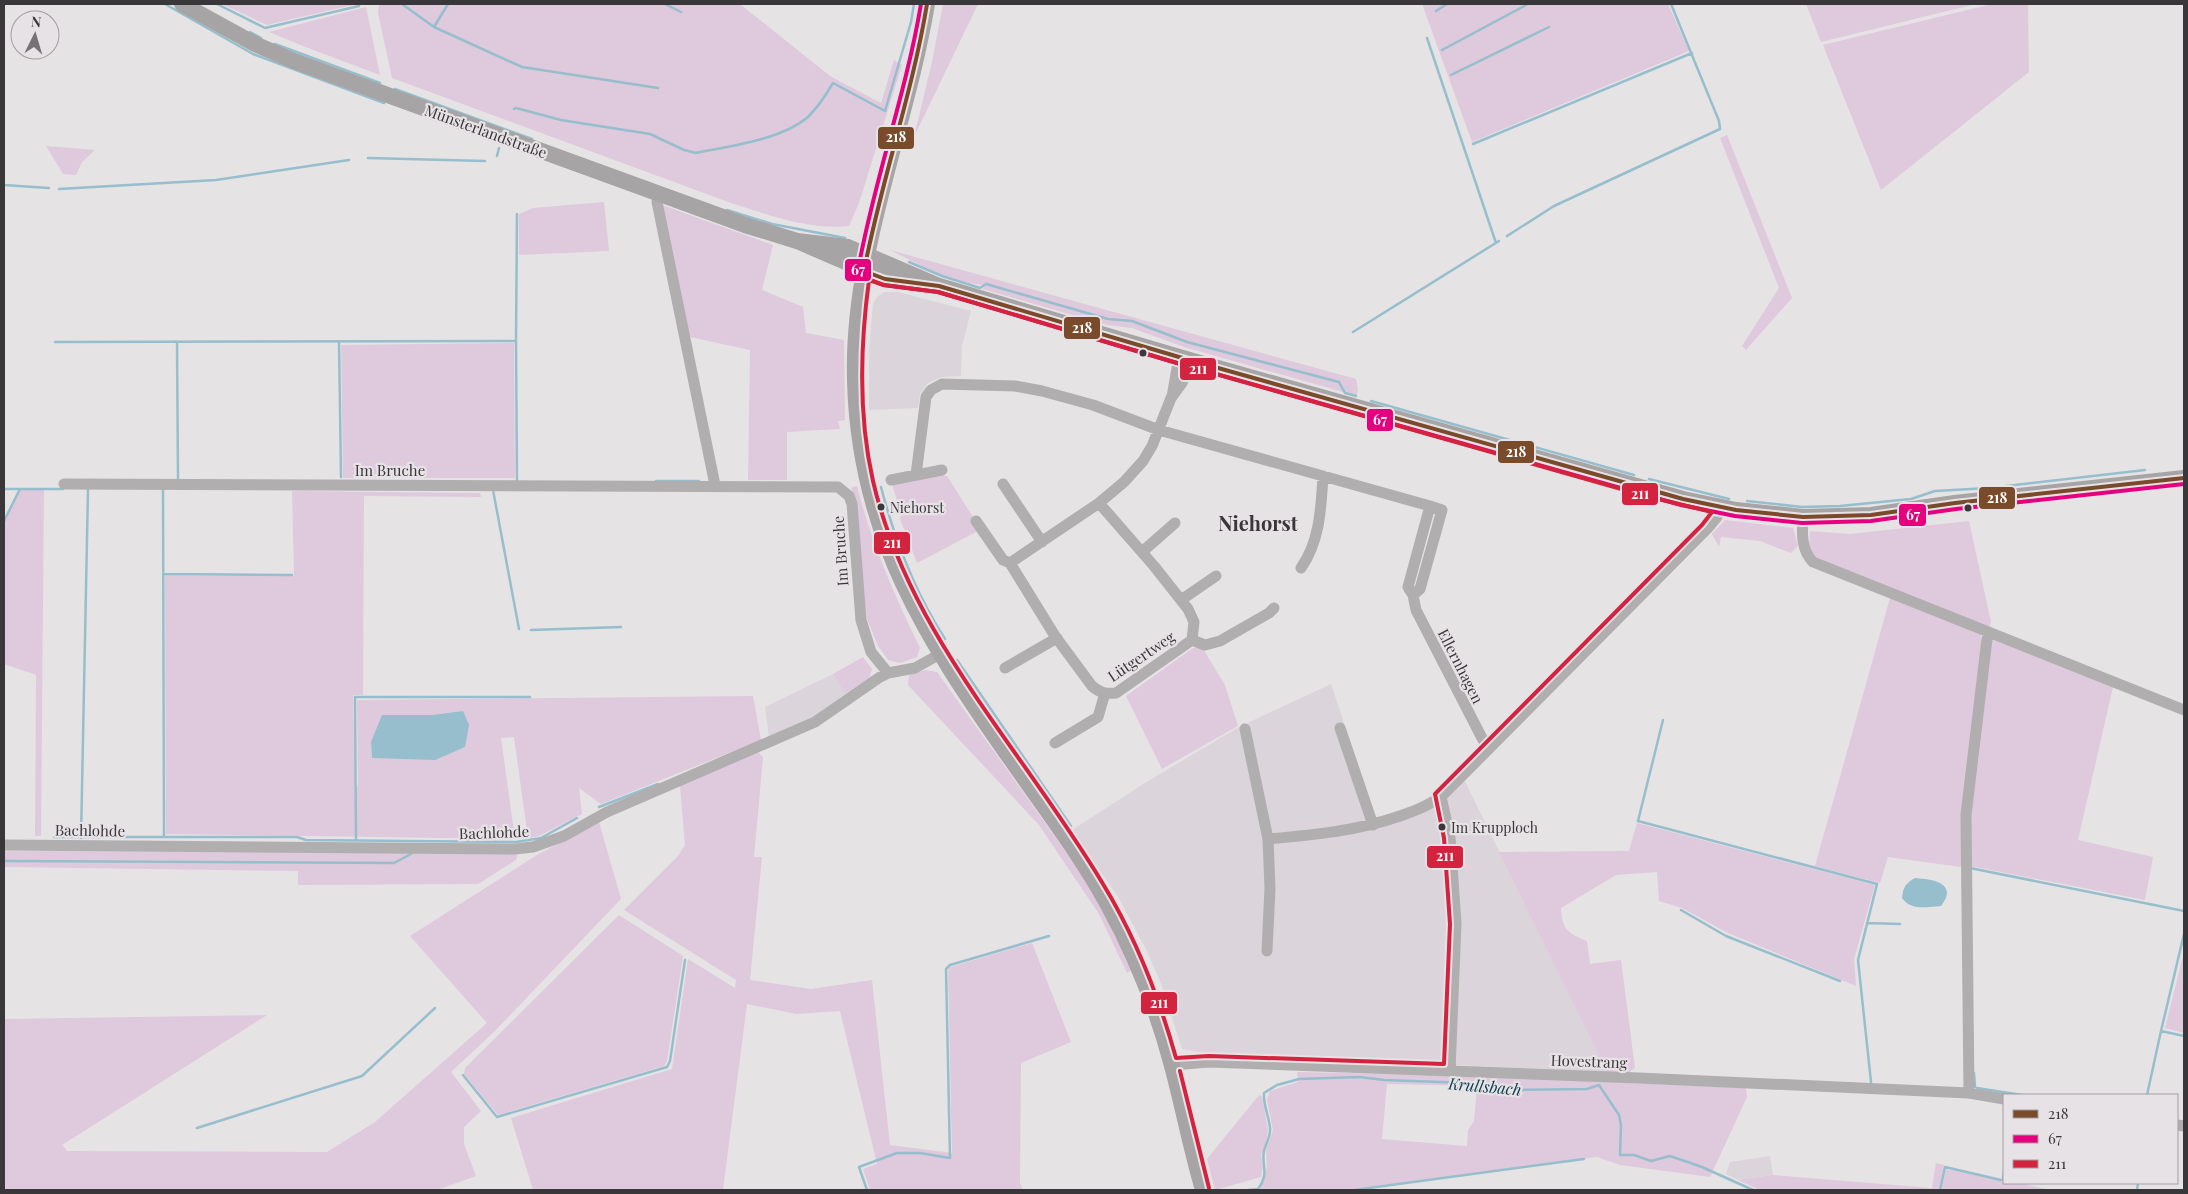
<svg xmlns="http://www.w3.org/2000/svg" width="2188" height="1194" viewBox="0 0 2188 1194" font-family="'Playfair Display',serif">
  <rect width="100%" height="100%" fill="#e6e3e5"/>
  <path fill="#dbd4da" d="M884 292H898L971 311 962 346 961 376 942 377 928 383 920 394 918 408 869 410V352L873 304 877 297Z
    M833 674 845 694 813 717 769 737 765 707Z
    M1331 684 1376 819 1413 806 1432 795 1460 771 1607 1072 1213 1054 1182 1049 1162 986 1146 949 1118 897 1072 830 1148 781 1239 727Z
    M1770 1156 1773 1175 1738 1180 1726 1174 1730 1162Z"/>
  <path fill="#dfc9dd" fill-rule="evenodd" d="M222 4H357L267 25Z
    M379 4H740L830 76 881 103 894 60 902 65 859 203 849 226C809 230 769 215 731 203L392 78 378 13Z
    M943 4H978L914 137 932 62Z
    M1422 4H1668L1689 51 1472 142Z
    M1806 4H1976L1821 42Z
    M1992 4H2028L2029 72 1881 190 1823 45Z
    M366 7 380 75 308 48 269 32Z
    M1727 135 1792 298 1746 350 1742 346 1779 288 1720 138Z
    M46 146 95 150 82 162 76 175 63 174Z
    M604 202 609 251 519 255V214L533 208Z
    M662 205 773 245 762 290 803 307 806 333 844 340 845 420 838 421 840 429 787 432V480H748L750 350 690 337Z
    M890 250 1356 379 1358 389 1357 396 1184 347 1132 328 1107 325 982 289 986 285C952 284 919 264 890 250Z
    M514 343 515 478H343L341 345Z
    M940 475 947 476 973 517 971 519 978 531 917 563 900 519 901 514 892 484Z
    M857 486C872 545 894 594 920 648L917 657 900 663 888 660 878 646 867 619 852 493V487Z
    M20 490H44L41 836H35L36 675 4 664V523Z
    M292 491 480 493 481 497 364 496 363 695H353L355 787 358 786 357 700 753 696 761 740 601 804 579 788 582 814 539 836 528 838 514 737 501 738 515 839 166 834 165 576H294ZM463 711 465 747 451 752 372 758 371 742 432 715Z
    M1725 520 1793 528 1798 546 1791 553 1760 541 1721 537 1719 547 1712 534Z
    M1969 521 1991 622 1989 627 1815 559 1809 547 1810 531 1850 534Z
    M1890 598 1981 634V647L1961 867 1888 857 1880 883 1815 866Z
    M1994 638 2113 687 2078 840 2153 857 2145 900 1970 866V816L1990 640Z
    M1202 647 1225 685 1238 726 1162 769 1126 696 1193 648Z
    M863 657 872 669 869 678 845 694 833 674Z
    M926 670 937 672 1076 866 1104 912 1132 970 1127 973 1099 914 1039 825 908 685 909 675Z
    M757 751 763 757 754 857H762L750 980 811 989 872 980 890 1145 952 1153 948 970 950 967 1032 943 1071 1042 1021 1063 1020 1183 1023 1190H870L863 1169 877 1164 840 1011 796 1014 747 1004 723 1190H533L511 1118 672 1069 688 959 735 988 736 980 624 910 678 856 685 845 680 786Z
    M599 822 621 899 494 1032 451 1072 481 1111 464 1127V1144L476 1176 437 1190H4V1019L267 1015 62 1145 67 1151 327 1152 375 1122 487 1023 410 936 537 855Z
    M1637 823 1875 885 1854 959 1856 986 1728 933 1682 908 1659 901 1657 872 1616 875 1561 908C1562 929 1567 933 1587 941L1590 964 1621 960 1635 1068 1628 1073 1607 1072 1499 852 1629 851Z
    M4 851 518 852 516 860 478 884 298 885V871L4 867Z
    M619 915 683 956 667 1061 664 1066 498 1115 464 1074 465 1068Z
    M2184 952V1033L2165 1028Z
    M1297 1072 1448 1075 1746 1088 1747 1097 1710 1177 1620 1165 1597 1157 1345 1190H1260L1267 1167 1266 1150 1273 1130 1267 1100 1270 1091 1298 1082ZM1387 1084 1477 1086 1474 1121 1468 1130 1467 1146 1382 1139Z
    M1259 1095 1262 1096 1268 1129 1266 1144 1261 1155 1263 1166 1261 1177 1215 1190 1207 1159Z
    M1936 1163 1944 1165 1939 1190H1760L1738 1180 1773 1175 1932 1188Z
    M1946 1169 2004 1180V1183H2018L2052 1190H1941Z"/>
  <path fill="#96becd" d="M463 711 469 725 465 747 435 760 372 758 371 742 382 715H432Z
    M1915 878C1932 879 1959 883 1941 906 1927 907 1911 911 1902 898 1903 887 1906 883 1915 878Z"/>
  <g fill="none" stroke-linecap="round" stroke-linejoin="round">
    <path stroke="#96becd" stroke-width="2.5" d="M165 4 253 54 384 103
      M217 4 265 28 359 6
      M402 4 434 27 522 67 658 88
      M665 4 681 12
      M1436 11 1447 4
      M434 27 448 4
      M250 32 261 38
      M1427 38 1496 243
      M275 44 380 83
      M1442 50 1528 4
      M1451 75 1549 27
      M395 89 532 139
      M514 109 516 108 561 120 650 134 684 150 696 153C730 146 781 140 808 117 818 107 826 95 833 83L885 111 911 22 914 4
      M1473 144 1692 53
      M497 156 499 148
      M368 158 485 161
      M4 185 49 188
      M59 189 216 180 349 160
      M727 210 772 224 845 238
      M1507 236 1554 206 1720 129 1719 121 1671 4
      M909 262 942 276 980 288 986 284 1108 319 1132 321 1187 342 1339 382 1345 393 1356 396
      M1353 332 1499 241
      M516 340 517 214
      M55 342 516 341 517 481
      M339 342 341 477
      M177 343 178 479
      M1371 401 1634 475
      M1649 479 1729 499
      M656 481H699
      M881 487C895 541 915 592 945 639
      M4 489H63
      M163 489 164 837
      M493 490 519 629
      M1747 501 1802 507 1840 506 1911 499 1935 491 1989 488 2145 470
      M4 521 20 489
      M164 574 292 575
      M531 630 621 627
      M1596 633 1706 522
      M957 660 1071 826
      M1663 720 1638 821 1877 884 1858 960 1871 1082
      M599 807 658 784
      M54 837H297L306 840 516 842 541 838 577 818
      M81 838 88 489
      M356 840 355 697H530
      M4 861 394 863 411 854
      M1970 868 2184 911
      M1681 910 1726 936 1840 981
      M1867 923 1900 924
      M2161 1031 2184 934
      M1974 1073 1975 1087 1977 1088 2022 1095
      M463 1075 497 1117 667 1067 670 1061 685 960
      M2147 1095 2161 1031 2184 1036
      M197 1128 362 1076 435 1008
      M867 1190 859 1167 897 1153H920L950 1158 946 969 950 965 1049 936
      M1248 1190 1258 1189C1270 1173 1261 1164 1264 1151 1266 1143 1271 1136 1270 1128 1269 1116 1263 1105 1264 1093L1277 1085 1299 1079 1360 1077 1384 1080 1469 1083 1513 1090 1587 1089 1599 1085 1619 1115 1621 1125 1620 1155H1634L1651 1161 1670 1156 1702 1167 1753 1190
      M1354 1190 1584 1159
      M1940 1190 1945 1167 2001 1180 2003 1179 2004 1172
      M2137 1190 2138 1183"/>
    <path stroke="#b0aeaf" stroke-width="11" d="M659 193 657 202 715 485
      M1172 397 1179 357
      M916 475 926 397 931 390 942 384 1015 386 1042 391 1093 405 1159 430 1430 506 1408 587 1413 595 1420 589 1442 510 1430 506
      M891 480 942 470
      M64 484 838 487 849 496 852 504 861 620 871 652 888 673
      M1003 484 1042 542
      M1803 517C1802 533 1801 550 1813 562L2184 710
      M976 521 1003 560 1010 563 1055 636 1092 686C1100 693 1106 694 1116 693L1192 640 1194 622 1188 609 1154 566 1099 503
      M1142 552 1175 523
      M1010 563 1099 503 1124 482 1143 461 1152 446 1171 398 1182 383 1191 360
      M1301 568C1320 541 1321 508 1323 476
      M1413 595 1416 610 1483 740 1488 747
      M1181 600 1216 576
      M1192 640 1205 645 1220 641 1269 613 1274 608
      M1005 668 1057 638
      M1340 728 1373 825
      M1245 729 1268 839 1270 888 1267 951
      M1055 743 1098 717 1105 693
      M1441 797 1450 837 1456 924 1450 1070
      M1268 839C1313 835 1357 831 1400 816 1415 811 1428 806 1441 797L1707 529 1717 517 1719 507
      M4 845 515 849 533 847 564 836 607 812 815 722 880 677 888 673 915 668 940 654
      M1172 1065 1209 1062 1639 1078 1969 1093 2004 1099
      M1969 1093 1966 815 1987 639 1989 632
      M2177 1125 2184 1126"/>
    <path stroke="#a6a4a4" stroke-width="16" d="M182 4 255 44 294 61 745 225 797 241 885 279 926 284
      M927 4C906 130 851 252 855 381 859 535 926 639 1012 761 1045 808 1080 854 1108 905 1136 956 1157 1009 1172 1066 1183 1107 1191 1149 1203 1190
      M797 241 848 247 939 286 1179 357 1683 499 1736 510 1803 517 1871 515 1955 503 2184 478"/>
    <defs>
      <path id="bus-1" d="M864 271 885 279 939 286 1179 357 1683 499 1736 510 1803 517 1871 515 1955 503 2184 478
        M864 271C881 181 912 95 927 4"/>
      <path id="bus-2" d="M921 4C906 94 874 180 858 270L861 276 883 285 938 292 1177 363 1681 505 1735 516 1802 523 1871 521 1956 509 2184 484"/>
      <path id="bus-3" d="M869 280 884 285 938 292 1177 363 1646 496 1712 512 1702 525 1435 794 1444 838 1450 924 1444 1064 1209 1056 1176 1058C1159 997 1136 938 1103 884 1024 751 909 636 873 481 858 415 860 347 869 280Z
        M1180 1071 1209 1188"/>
    </defs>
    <use href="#bus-1" stroke="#e7e2e6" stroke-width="8"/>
    <use href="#bus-2" stroke="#e7e2e6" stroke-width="8"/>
    <use href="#bus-3" stroke="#e7e2e6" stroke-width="8"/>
    <use href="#bus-1" stroke="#7a4b2a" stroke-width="4"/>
    <use href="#bus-2" stroke="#e5007d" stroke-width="4"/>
    <use href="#bus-3" stroke="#d4233e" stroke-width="4"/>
  </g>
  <g fill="#393739" stroke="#e7e2e6" stroke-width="2">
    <circle cx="1143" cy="353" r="4.5"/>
    <circle cx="881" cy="507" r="4.5"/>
    <circle cx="1968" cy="508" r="4.5"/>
    <circle cx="1442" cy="827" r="4.5"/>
  </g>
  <g text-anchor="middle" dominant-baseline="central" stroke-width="4.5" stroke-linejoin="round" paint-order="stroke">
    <g font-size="14" fill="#393739" stroke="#e7e2e6" text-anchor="start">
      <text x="890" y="507">Niehorst</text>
      <text x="1451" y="827">Im Krupploch</text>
    </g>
    <g font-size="15" fill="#393739" stroke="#e7e2e6">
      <text transform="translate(486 131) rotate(20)">Münsterlandstraße</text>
      <text x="390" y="470">Im Bruche</text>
      <text transform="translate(840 551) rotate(-94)">Im Bruche</text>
      <text transform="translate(1141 656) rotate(-34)">Lütgertweg</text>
      <text transform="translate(1461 666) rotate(63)">Ellernhagen</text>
      <text transform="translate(90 830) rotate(1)">Bachlohde</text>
      <text transform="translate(494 832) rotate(-2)">Bachlohde</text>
      <text transform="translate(1589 1061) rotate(2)">Hovestrang</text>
    </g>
    <g font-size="16" font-style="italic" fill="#0c4150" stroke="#e7e2e6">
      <text transform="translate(1485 1086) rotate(5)">Krullsbach</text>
    </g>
    <g font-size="20" font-weight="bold" fill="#393739" stroke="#e7e2e6">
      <text x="1258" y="522">Niehorst</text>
    </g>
  </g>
  <g stroke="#e7e2e6" stroke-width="2">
    <rect x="877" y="126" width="38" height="24" rx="5" fill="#7a4b2a"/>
    <rect x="844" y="258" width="28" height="24" rx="5" fill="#e5007d"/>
    <rect x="1063" y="316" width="38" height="24" rx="5" fill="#7a4b2a"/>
    <rect x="1179" y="357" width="38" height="24" rx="5" fill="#d4233e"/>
    <rect x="1366" y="408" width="28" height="24" rx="5" fill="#e5007d"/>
    <rect x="1497" y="440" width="38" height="24" rx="5" fill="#7a4b2a"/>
    <rect x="1621" y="482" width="38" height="24" rx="5" fill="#d4233e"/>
    <rect x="1978" y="486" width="38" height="24" rx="5" fill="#7a4b2a"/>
    <rect x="1898" y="503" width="29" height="24" rx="5" fill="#e5007d"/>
    <rect x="873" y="531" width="38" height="24" rx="5" fill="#d4233e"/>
    <rect x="1426" y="845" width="38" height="24" rx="5" fill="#d4233e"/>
    <rect x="1140" y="991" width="38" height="24" rx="5" fill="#d4233e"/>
  </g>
  <g font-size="14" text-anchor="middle" font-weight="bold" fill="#fff">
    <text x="896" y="142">218</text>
    <text x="858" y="275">67</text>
    <text x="1082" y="333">218</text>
    <text x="1198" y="374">211</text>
    <text x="1380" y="425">67</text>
    <text x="1516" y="457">218</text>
    <text x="1640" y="499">211</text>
    <text x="1997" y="503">218</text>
    <text x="1913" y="520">67</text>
    <text x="892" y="548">211</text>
    <text x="1445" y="861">211</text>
    <text x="1159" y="1008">211</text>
  </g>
  <rect width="2188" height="1194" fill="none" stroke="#393739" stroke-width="10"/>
  <rect x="2003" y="1094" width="175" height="90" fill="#e7e2e6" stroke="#a19ea1"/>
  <rect x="2013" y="1110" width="25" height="8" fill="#7a4b2a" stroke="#a19ea1"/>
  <text x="2048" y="1119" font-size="15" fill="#393739">218</text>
  <rect x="2013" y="1135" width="25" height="8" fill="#e5007d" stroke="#a19ea1"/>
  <text x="2048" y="1144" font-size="15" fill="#393739">67</text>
  <rect x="2013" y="1160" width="25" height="8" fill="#d4233e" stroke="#a19ea1"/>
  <text x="2048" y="1169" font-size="15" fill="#393739">211</text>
  <g transform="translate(35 35) rotate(5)"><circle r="24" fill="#e7e2e6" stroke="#a19ea1"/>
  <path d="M0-4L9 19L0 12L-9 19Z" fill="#767375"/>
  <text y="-8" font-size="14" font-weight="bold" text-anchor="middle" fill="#393739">N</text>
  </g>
</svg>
